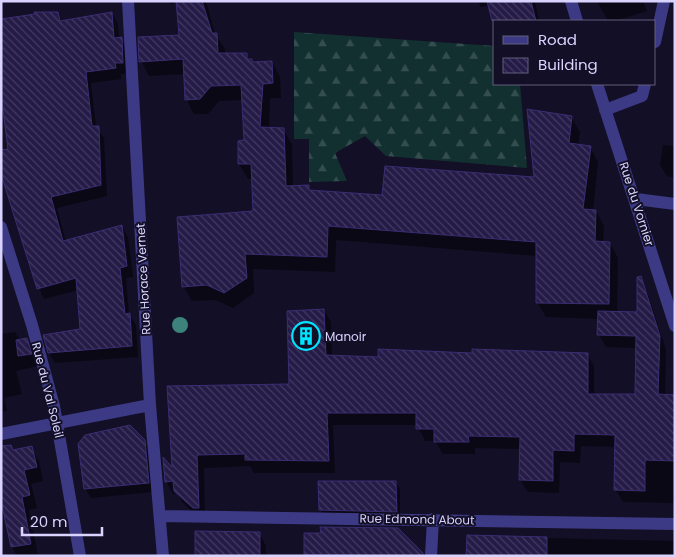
<svg xmlns="http://www.w3.org/2000/svg" width="676" height="557" viewBox="0 0 676 557" font-family="Poppins,sans-serif">
  <defs>
    <pattern id="forest-firs" width="22" height="20" patternUnits="userSpaceOnUse" patternTransform="scale(1.25)"><rect width="22" height="20" fill="#12302f"/><path d="M5 1l3.5 6h-7zM16 11l3.5 6h-7z" fill="#344d4e"/></pattern>
    <pattern id="building-back-hatch" width="6" height="6" patternUnits="userSpaceOnUse" patternTransform="scale(1.25)"><rect width="6" height="6" fill="#241b47"/><path d="M-1 5l2 2M0 0l6 6M5-1l2 2" fill="none" stroke="#433b63"/></pattern>
  </defs>
  <rect width="100%" height="100%" fill="#130f26"/>
  <path fill="url(#forest-firs)" d="M294 32 495 46V84H520L527 168 386 156 365 136 335 153 347 181 309 182V139H294Z"/>
  <path fill="#0007" d="M169 1H206L215 34 225 49V54L246 55 253 63 272 62 280 77 281 98H270L269 129H283L292 144 293 187 308 186 311 191 383 196 535 179 571 117 580 132 578 146 590 147 598 162 593 211H596L604 226 603 243H610L618 258 617 313H638L640 279 647 291 666 350 665 396H675V503L623 502 615 489 616 447 581 446 580 463 560 462 559 493 528 492 520 480 521 449 475 448V454H443L435 441H425L417 425H333L335 473H254L250 466 204 468 205 521 201 520 183 503 177 493 173 494 166 481 174 470 290 386 324 310 331 322 332 357 380 358 473 354H587L594 366V395L636 396 637 348 606 347 599 335V319L546 317 537 302V256L336 240 335 272 253 269 254 293 233 308 216 300 192 301 183 286 254 212 253 179H248L239 164 245 142 243 100 219 101 208 114H194L186 99 185 74 149 76 141 61 180 36 177 3 171 4Z
    M478 1H535L539 21H495V28L489 5 481 7Z
    M597 1H643L647 11 615 21H608Z
    M58 13 62 21 112 13 118 24 119 39H121L127 50 129 73 121 74V79L91 83 96 127 104 138 107 196 57 208 66 242 122 226 128 237 133 277 126 278 129 314 136 325 138 357 55 363 49 353 81 330 78 290 44 299 28 263 10 193 9 150 5 113 1 114V20Z
    M663 145 675 146V178L667 176 660 165Z
    M15 332 20 340 26 339 33 351 37 366 16 371 22 394 4 398 7 411 1 412V334Z
    M144 440 149 450 153 492 91 498 85 488Z
    M31 448 39 461 43 481 31 484 37 508 29 510 38 556H17L12 547 6 516 1 517V453Z
    M396 482 400 489V518L325 517 321 510Z
    M259 533 266 546V556H196Z
    M305 534 420 556H305Z
    M468 536 675 541V556H467Z"/>
  <path fill="url(#building-back-hatch)" stroke="#3b2d73" d="M176 1H202L212 33H217L218 53H247V59H252V62L272 61 273 83 263 84 260 127 284 128 286 186 309 185V190L382 195 385 166 534 177 527 109 572 116 569 143 591 146 583 209 596 210 595 241 610 242 609 304 536 303V242L328 226 327 257 245 254 247 278 224 293 207 285 182 287 177 217 253 211 251 164H238V141L244 140 241 85 211 86 200 99 185 100 183 59 139 62 138 37 179 35Z
    M487 1H531L536 21H492Z
    M34 12H58L60 21 112 12 114 38 122 37 123 63H115L116 68 86 72 92 126H99L101 185 51 197 63 241 122 225 127 266 120 268 125 314 130 313 132 346 48 353 43 335 80 329 76 278 37 289 1 174V150L8 149 1 95V19L35 14Z
    M641 276 660 336 658 394 675 395V461L645 460V491L614 490 615 435 574 434V451L553 450V481L519 480 520 437 468 436 469 442H434V429H416V413H327L329 461 245 460V454L197 455 199 508H193L174 491 173 481 165 482 163 457 172 467 167 386 289 384 287 311 324 309 326 355 378 357V349L472 353V349L588 353V394H635L636 336 597 335 598 311 637 312V277Z
    M27 338 32 354 18 356 16 340Z
    M130 425 145 440 149 483 84 489 78 444 85 435Z
    M11 445 13 450 32 446 37 467 24 470 30 495 22 497 31 544 11 547 1 501V446Z
    M318 481H396L397 512 319 510Z
    M320 527 398 528 423 553V556L304 555V533H321Z
    M195 531 260 532V556H195Z
    M467 535 547 537V556H466Z"/>
  <g fill="none" stroke-linecap="round" stroke-linejoin="round">
    <path stroke="#3d3a85" stroke-width="12" d="M128 1 150 405 163 556
      M571 1 577 21
      M655 42 664 1
      M597 84 675 326
      M605 110 642 96 645 84
      M636 199 675 204
      M1 227 32 325 54 406 80 556
      M1 434 150 405
      M160 516 675 524
      M431 556 433 519"/>
  </g>
  <circle fill="#3d827b" cx="180" cy="325" r="8"/>
  <defs>
    <symbol id="building-ring" viewBox="-11 -11 22 22"><circle r="9.5" fill="#130f26" stroke="#00e5ff" stroke-width="1.5"/><path d="M-4-6H4V6H1V3H-1V6H-4ZM-2.5-4.3h1.7v1.8h-1.7ZM.8-4.3h1.7v1.8H.8ZM-2.5-1h1.7V.8h-1.7ZM.8-1h1.7V.8H.8Z" fill="#00e5ff"/></symbol>
  </defs>
  <g fill-rule="evenodd">
    <use href="#building-ring" x="290" y="320" width="32" height="32"/>
  </g>
  <g text-anchor="middle" dominant-baseline="central" stroke-width="4" stroke-linejoin="round" paint-order="stroke">
    <g font-size="12" fill="#d9d4ff" stroke="#130f26">
      <text transform="translate(637 204) rotate(72)">Rue du Vornier</text>
      <text transform="translate(143 279) rotate(-93)">Rue Horace Vernet</text>
      <text transform="translate(48 390) rotate(76)">Rue du Val Soleil</text>
      <text transform="translate(417 519) rotate(1)">Rue Edmond About</text>
    </g>
    <g font-size="12" fill="#d9d4ff" stroke="#130f26" text-anchor="start">
      <text x="325" y="336">Manoir</text>
    </g>
  </g>
  <rect width="676" height="557" fill="none" stroke="#d9d4ff" stroke-width="5"/>
  <rect x="493" y="20" width="162" height="65" fill="#130f26" stroke="#625e7d"/>
  <rect x="503" y="36" width="25" height="8" fill="#3d3a85" stroke="#625e7d"/>
  <text x="538" y="45" font-size="15" fill="#d9d4ff">Road</text>
  <rect x="503" y="58" width="25" height="15" fill="url(#building-back-hatch)" stroke="#625e7d"/>
  <text x="538" y="70" font-size="15" fill="#d9d4ff">Building</text>
  <path d="M22 527v8h80v-8" fill="none" stroke="#d9d4ff" stroke-width="2.5"/>
  <text x="30" y="527" font-size="15" fill="#d9d4ff" stroke="#130f26" stroke-width="4" paint-order="stroke">20 m</text>
</svg>
